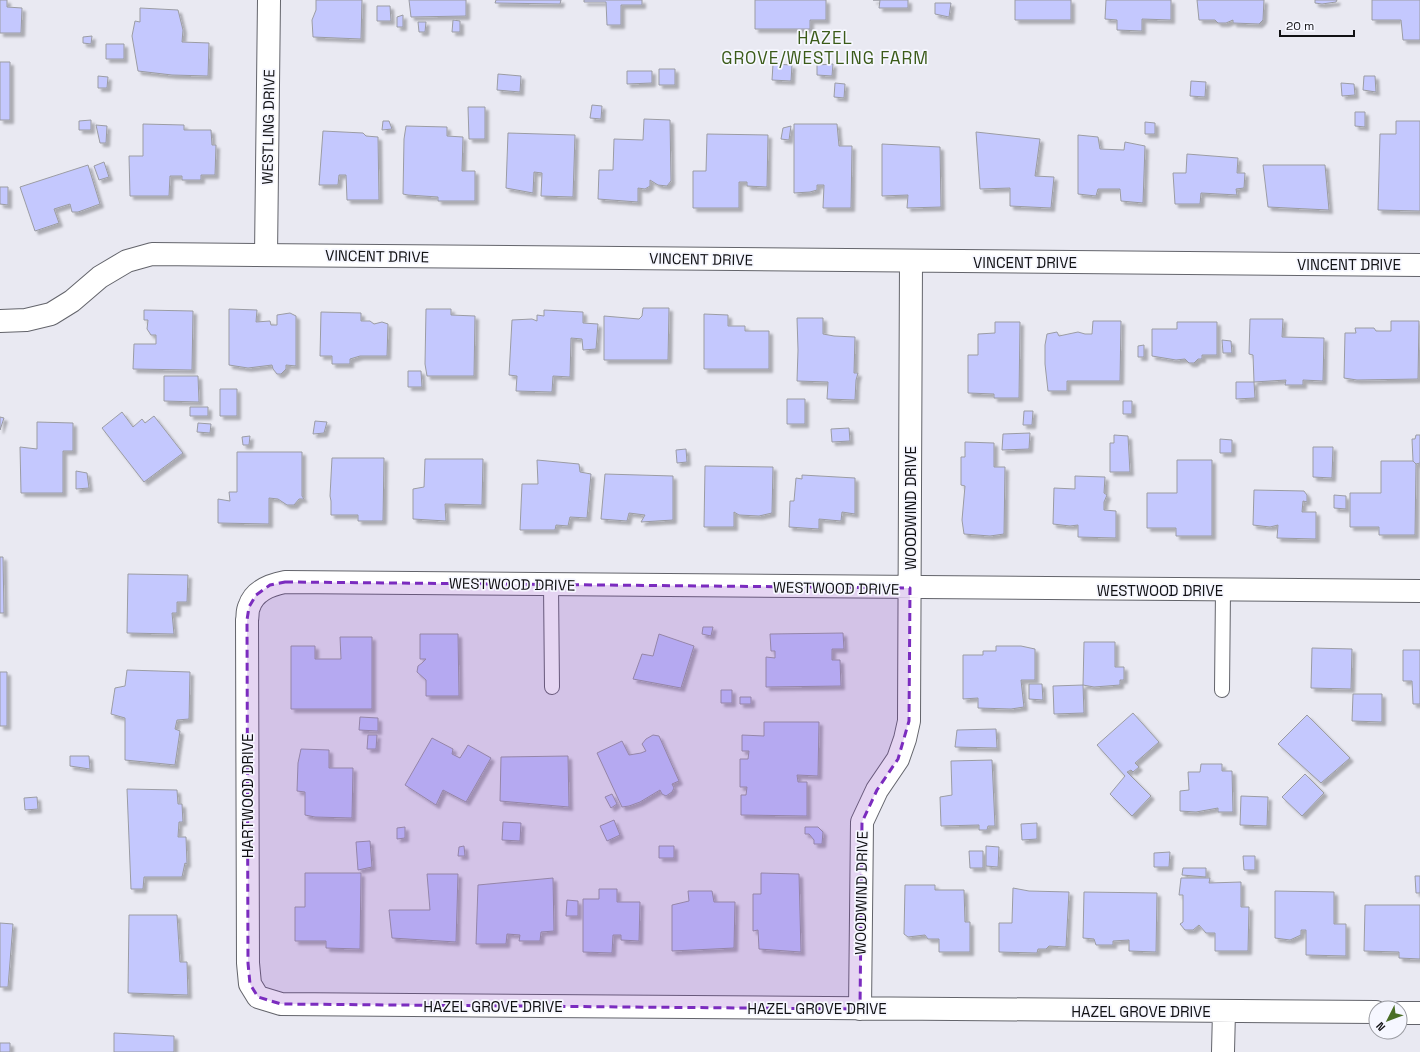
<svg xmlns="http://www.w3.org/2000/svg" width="1420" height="1052" viewBox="0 0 1420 1052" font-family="'Space Grotesk',sans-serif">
  <defs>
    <filter id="shadow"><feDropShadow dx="3.5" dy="3.5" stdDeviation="1" flood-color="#0004"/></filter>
  </defs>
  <rect width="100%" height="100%" fill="#e9e9f2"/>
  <path fill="#c4c8fe" stroke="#9b9ca3" filter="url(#shadow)" d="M0 0H7V7L22 8 21 33H0Z
    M316 0H362L361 39 313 37 312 20 316 10Z
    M409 0H466V16L411 17Z
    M496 0H561L560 4 495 3Z
    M584 0H642V5H621V25H607L606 2H584Z
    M755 0H826V20H810V29H755Z
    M873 0H908V8H879L880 0Z
    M1015 0H1071V20H1015Z
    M1106 0H1171V20L1142 19V31L1117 30V20L1105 19Z
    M1197 0H1264L1263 20 1259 24 1233 23V20L1226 23H1218L1215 20H1199Z
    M1315 0H1337L1336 2 1322 4 1315 3Z
    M1372 0H1420V40H1403L1401 20H1372Z
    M935 3H951L949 17 935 14Z
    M377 6H390L391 21H377Z
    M140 8 178 10 183 30 182 42 209 43 208 76 172 75 138 71 132 36 135 21 140 22Z
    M403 15V27H397V17Z
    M453 20 460 21V32H452Z
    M418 22H426L425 32H419Z
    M92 36 91 44 83 43V37Z
    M106 44H124V59H106Z
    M0 62H10V120H0Z
    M773 64 792 65 791 81 772 80Z
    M833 64 832 76 817 75V65Z
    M659 69H675V85H659Z
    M627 71H652V83L627 84Z
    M498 74 521 76 520 92 497 90Z
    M98 76 108 77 107 88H98Z
    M1364 76H1375L1376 92 1363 90Z
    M1191 81 1206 82 1205 97 1190 96Z
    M835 83 845 84 844 98 834 97Z
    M1341 83 1354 84 1355 95 1342 96Z
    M592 105 602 106 601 119 590 118Z
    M468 107H485V139H469Z
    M1355 112H1365V127L1355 126Z
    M644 119 670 120 671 181 667 186 658 185 650 180V186L645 189 638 188V202L598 199 599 170H613L614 139 643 140Z
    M91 120V130H79V121Z
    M383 121H389L392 129 382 130Z
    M1396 121H1420V211L1378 210 1380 134H1396Z
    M1145 122 1155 123V134H1145Z
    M143 124 184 125V130H211L212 145H216L215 175H201V180H182V176H170L169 196H130L129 156H143Z
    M794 124H837L839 146H852L851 208H823L824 185H817V190L810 192 794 193Z
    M96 125 107 126 106 143H100Z
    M406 126 447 127V136L463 137 462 171H475V201H438V197L408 195 403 194 404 139Z
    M791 126 789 140 781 139 783 128Z
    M323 131 363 133 366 136 378 137 379 200H347L346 175H339L338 185H319Z
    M976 132 1040 139 1035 176 1054 177 1051 208 1010 206V188L980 189Z
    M508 133 575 135 573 197 541 196 542 173 534 172 533 193 506 188Z
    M707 134 768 135 767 187 747 186V182H739V208H693V171H706Z
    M1078 135 1098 137 1100 149 1124 150 1125 142 1145 146 1143 203 1121 201 1120 189H1098L1096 196 1078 194Z
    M882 144 940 147 941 207 907 208 908 195 882 196Z
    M1187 154 1238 158 1237 173H1245L1244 188 1236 189 1237 195 1201 193 1200 204H1175L1173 173H1186Z
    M104 162 109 177 99 180 94 166Z
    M88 165 100 204 78 212H72L70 204 54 209 59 223 35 231 20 187Z
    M1263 165H1325L1329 210 1268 207Z
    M0 187H8V205L0 204Z
    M643 308H669L668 360H604V316L639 319 642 316Z
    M229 309 257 310 256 322 270 321 271 325H277V315L290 313 296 316V366L286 365V369L281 374H277L273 369 272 365 248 368 229 365Z
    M426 309H451V315L475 316 474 376H427L425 364Z
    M144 310 193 311 192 370 133 369 134 344H156V335H151L147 329 148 320H144Z
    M544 310 583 312V323L598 324 596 349 583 350 582 339 571 338 570 377 553 376 552 392 516 391 517 376 509 375 512 320 532 319 537 321V315L544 316Z
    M321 312 361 313V321H370L374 324 382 322 388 324 387 356H360L350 359V364H332V356H320Z
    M704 314 728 315V326H745V331H769V369H704Z
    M797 318H823V334L834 336 855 337 854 373H858L856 380 855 400 827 399 828 382 797 381 798 350Z
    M1250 319H1283L1282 337 1324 338 1323 381 1303 380V385H1285L1286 380 1254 382 1253 355 1249 354Z
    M1093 321H1121L1120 381H1067V391H1048L1045 364V345L1047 334 1057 332 1059 336 1078 332 1085 334H1092Z
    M1391 321H1419L1418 379 1357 380 1344 378 1345 333H1356L1355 328H1374L1376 331H1391Z
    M995 322H1020L1019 398H994V394L968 393V355H978V334L995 333Z
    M1177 322H1217V355H1202V359H1198L1194 363H1189L1185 359 1176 360 1152 356V329H1177Z
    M1222 340 1231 341 1232 353H1223Z
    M1144 345V357H1138V346Z
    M408 371H421L422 387H408Z
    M164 376H198L199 402 164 401Z
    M1236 382H1254L1255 398 1236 399Z
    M220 389H237V416H220Z
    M787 399H805V424H787Z
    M1123 401H1132V414H1123Z
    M190 407H208V416H190Z
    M1024 411H1033L1032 425H1023Z
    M122 412 133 427 142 419 145 423 154 416 183 453 144 482 102 428Z
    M0 417 4 418 0 430Z
    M315 421 327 422 324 433 313 434Z
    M37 422 73 423V451H63V493H21L20 447 37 449Z
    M198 423 211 424 210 433 197 432Z
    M849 428 850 441 832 442 831 429Z
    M1030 433 1029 449 1002 450 1003 434Z
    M1114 435 1128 436 1130 472H1110V443H1114Z
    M1416 435H1420V463L1416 464 1413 461 1412 439H1415Z
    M250 436 249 445H243L242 437Z
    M1220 439 1232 440V453H1220Z
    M965 442 994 443V467H1005L1004 534 990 536 964 534 962 520 965 486 961 485V457H965Z
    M1313 447H1333L1332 478 1313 477Z
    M686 449 687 462 677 463 676 450Z
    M237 452H302V496L304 499H299L294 505H287L278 499 269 498V524L218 523V499L230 501 229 492H237Z
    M332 458H384L383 521H358V515H331V501L330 496Z
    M425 459H483L482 505 445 504 446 521 413 519V489L424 487Z
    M537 460 579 464 580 472 591 474 587 518 570 517 568 526 556 525 555 530H520L522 484H538Z
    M1177 460H1212V536H1176V528H1147V493H1177Z
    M1381 461H1413L1416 464 1415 535H1379V527H1350V493H1381Z
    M705 466 773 467 772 513 759 516 739 515 734 512V527H704Z
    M76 471 87 473 89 488 76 489Z
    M605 474 673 476V520L641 522 645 515 629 513 627 521 601 519Z
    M802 475 855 478V514L842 512 841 521 819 519V529L789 527 790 501H794L796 478 802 479Z
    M1075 476 1105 477 1104 493 1107 495 1104 502V510L1116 511V538L1078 537V525L1070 526 1053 524 1054 488 1075 489Z
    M1254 490 1304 491 1307 495V502L1303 501 1302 512H1316V539L1277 538 1278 525 1270 527 1253 525Z
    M1334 495 1346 496V509L1334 508Z
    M0 557H3L4 613H0Z
    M128 574 188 575 187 602H177V613H172L174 634 127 633Z
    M703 627H713L711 636 702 634Z
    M843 633 844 649H832V660H840L841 686 766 687V657L775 658V651H771L770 634Z
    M420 634H458L459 696H426V680L417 672 418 666 422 663 426 659H420Z
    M659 634 694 646 681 688 633 679 642 654 653 656Z
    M340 637H372V709H291V646H315V659H341Z
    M1084 642H1115V667H1124V680H1120V685L1094 687 1083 685Z
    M996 646H1021L1035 649V680H1021L1024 707 1011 709 978 708V698L963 699V655H983V651H996Z
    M1312 648 1352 649 1351 689 1311 688Z
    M1403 650H1420V704H1413L1412 681H1403Z
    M127 670 190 672 189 719 177 720 175 729 180 731 175 765 125 760V718L111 714 115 688 125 686Z
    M0 672H7V726H0Z
    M1029 684H1042L1043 700 1029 699Z
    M1083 685 1084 713 1054 714 1053 686Z
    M721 690H732V703H721Z
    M1353 694H1382V722L1352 721Z
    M740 697H751V704H740Z
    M1133 713 1159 742 1135 763 1139 767 1133 772 1131 770 1127 772 1151 796 1132 816 1110 794 1125 776 1097 745Z
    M1307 715 1350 758 1321 783 1278 744Z
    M360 717 378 718V731L359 730Z
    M764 722H819L818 776 797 775 798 782H807V816L741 815V795H746L747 787H740V759H748L749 751H742V735L764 736Z
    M996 729 997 748 955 747 957 730Z
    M368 735H377L376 749H367Z
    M653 735 659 736 679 781 672 784 674 788 672 792 666 796 662 794 660 790 640 802 629 806 622 807 597 753 622 741 629 755 641 753 646 751 642 744 646 739Z
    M432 738 453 749 452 754 460 758 468 745 491 758 466 802 443 790 436 805 405 785Z
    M301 749 329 750V768H353L352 818 315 817 305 815V792L297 791 298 763Z
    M70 756H89L90 769 70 766Z
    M568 756 569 807 500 801 501 757Z
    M992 760 995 826H988L987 830H979V825L941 826 940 797 952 795 951 761Z
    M1201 764H1222V771H1232L1233 812H1218V808L1196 812 1180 811V791L1189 790 1188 772H1200Z
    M1305 774 1324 793 1302 816 1282 797Z
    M127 789 177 790 178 804H182L183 822H179L178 837H186L187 864 185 863 182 877H144L143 889H131Z
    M612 794 617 804 611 808 605 797Z
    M1241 796 1268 797 1267 826 1240 825Z
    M37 797 38 809 25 810 24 798Z
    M614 820 620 835 607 841 600 826Z
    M503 822 521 823 520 841 502 840Z
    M1037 823V839L1022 840 1021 824Z
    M405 827V838L397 839V828Z
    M805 827H818L823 832 822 844H814V840L809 834H805Z
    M370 841 372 867 358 870 356 842Z
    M464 846 465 856H458L459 847Z
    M659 846H674V858H659Z
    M986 846 999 847 998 867 986 866Z
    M969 851H983V868H970Z
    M1170 852 1169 867H1154V853Z
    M1243 856H1255V870H1244Z
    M1183 868H1206V877L1182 875Z
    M305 873H361L360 949 326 948V941H295V907H305Z
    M761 873 799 874 801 952 759 949 758 930 753 931V894H761Z
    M427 874H458L456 942 392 938 389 910H430Z
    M1415 876H1420V893H1416Z
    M553 878 554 931 541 932 540 941H519L520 935 507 934 506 944H476L478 885Z
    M1181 878H1210L1209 883 1241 882V907H1249L1248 951H1215V933H1206L1199 925 1193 930H1185L1180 924 1183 922V895H1179Z
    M905 885H935V890H964L965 922H970V952H939V939H928L925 935 908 937 904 934Z
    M1013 888 1029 891 1069 892 1066 947 1049 946 1046 949H1038L1037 953 999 952V923H1012Z
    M599 889H617V902H640L639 941 621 940V935H613L612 953 583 952V899H599Z
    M688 891H712L714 902H735L734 948 672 951V905L689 901Z
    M1275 891 1334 892V924H1346V956L1306 955V930H1301V935L1290 940 1275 938Z
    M1084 892 1157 893 1156 952 1129 951V940L1113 941V945H1096L1094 939 1083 938Z
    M567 900 578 901V916H566Z
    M1365 905H1420V959L1399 958V952L1364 951Z
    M129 915H177L180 962H187L188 995 128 993Z
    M0 923 13 924 8 987H0Z
    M114 1033 174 1036V1052H114Z
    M0 1043H10V1052H0Z"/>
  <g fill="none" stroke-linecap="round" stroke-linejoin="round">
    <defs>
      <path id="service" d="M551 585 552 687
        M1222 690 1223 590"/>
      <path id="minor" d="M266 255 269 0
        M0 321 26 320 51 314 72 301 100 277 127 261 152 254 1420 265
        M860 1009 862 822 877 790 898 759 905 739 909 721 911 261
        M1376 1012 281 1004 258 997 250 984 248 963 247 620C248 616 247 611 249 607 254 591 269 585 285 582L1420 591
        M1400 1013H1420
        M1223 1052 1224 1011"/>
    </defs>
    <use href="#service" stroke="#63646b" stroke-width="16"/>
    <use href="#minor" stroke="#63646b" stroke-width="24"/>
    <use href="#service" stroke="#fff" stroke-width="14"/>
    <use href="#minor" stroke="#fff" stroke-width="22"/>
  </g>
  <path fill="#7b2cbf" fill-opacity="0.2" stroke="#7b2cbf" stroke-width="3" stroke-dasharray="8 5" stroke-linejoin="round" d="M285 582 910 588 909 721 898 759 877 790 862 822 860 1009 281 1004 258 997 250 984 248 963 247 620 249 607 256 595 270 585Z"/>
  <g text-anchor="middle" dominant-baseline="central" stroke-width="3.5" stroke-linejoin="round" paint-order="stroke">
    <g font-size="15" fill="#111114" stroke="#f6f7ff">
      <text transform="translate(268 127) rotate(-89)">WESTLING DRIVE</text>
      <text transform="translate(377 256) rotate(1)">VINCENT DRIVE</text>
      <text transform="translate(701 259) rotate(1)">VINCENT DRIVE</text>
      <text x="1025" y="262">VINCENT DRIVE</text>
      <text x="1349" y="264">VINCENT DRIVE</text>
      <text transform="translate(910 508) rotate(-90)">WOODWIND DRIVE</text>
      <text transform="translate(512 584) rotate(1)">WESTWOOD DRIVE</text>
      <text transform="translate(836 588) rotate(1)">WESTWOOD DRIVE</text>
      <text x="1160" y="590">WESTWOOD DRIVE</text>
      <text transform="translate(247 796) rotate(-90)">HARTWOOD DRIVE</text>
      <text transform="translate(861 893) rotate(-89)">WOODWIND DRIVE</text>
      <text x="493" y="1006">HAZEL GROVE DRIVE</text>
      <text x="817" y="1008">HAZEL GROVE DRIVE</text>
      <text x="1141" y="1011">HAZEL GROVE DRIVE</text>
    </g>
    <g font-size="17" letter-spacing="1" fill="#3b5b19" stroke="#f6f7ff">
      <text x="825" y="38">HAZEL<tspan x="825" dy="20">GROVE/WESTLING FARM</tspan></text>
    </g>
  </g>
  <g transform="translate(1388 1020) rotate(228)"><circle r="19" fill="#f6f7ff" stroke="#9a9ba1"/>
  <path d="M0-3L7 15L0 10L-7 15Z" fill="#4a6e26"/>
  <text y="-6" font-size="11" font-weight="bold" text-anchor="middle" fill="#111114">N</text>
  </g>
  <path d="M1280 30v6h74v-6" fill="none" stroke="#111114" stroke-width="2"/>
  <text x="1286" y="30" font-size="12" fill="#111114" stroke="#f6f7ff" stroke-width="3" paint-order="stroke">20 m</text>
</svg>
